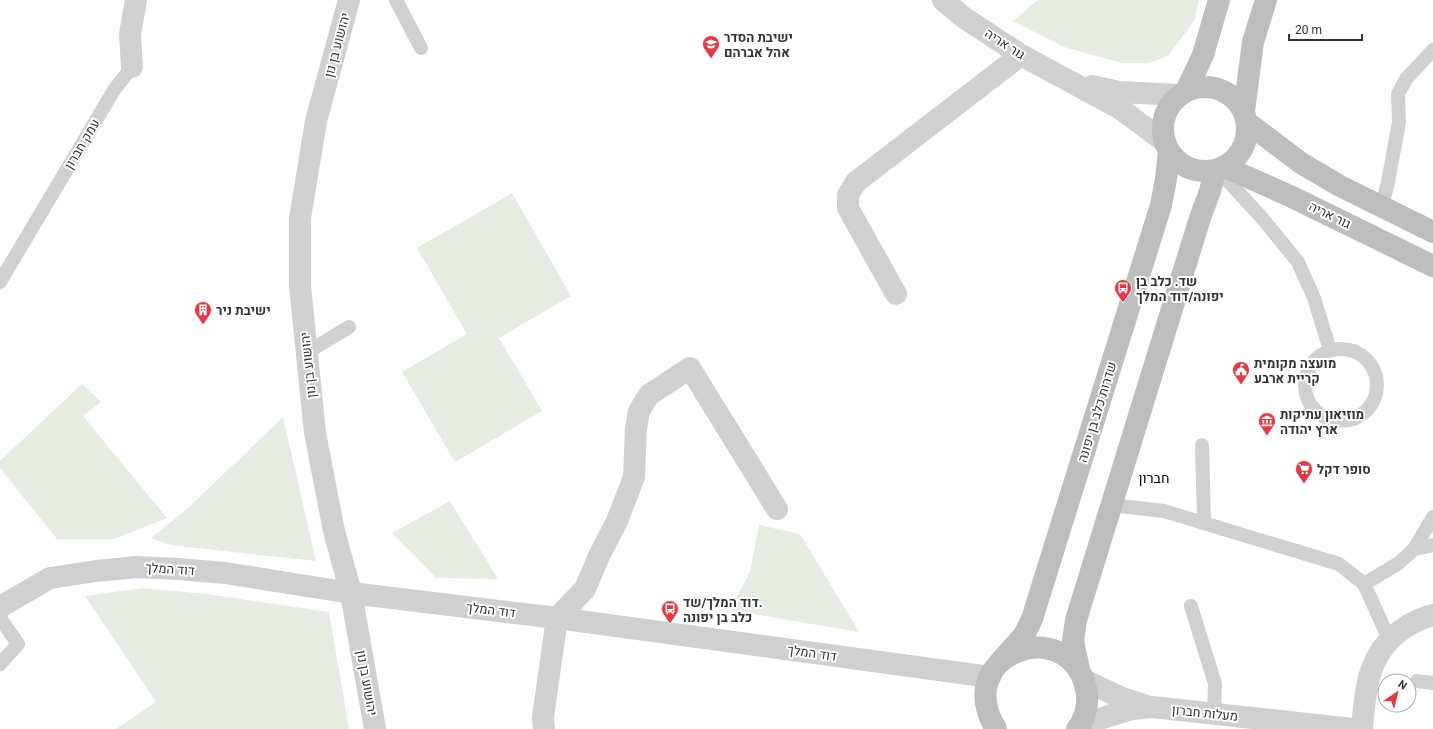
<svg xmlns="http://www.w3.org/2000/svg" width="1433" height="729" viewBox="0 0 1433 729" font-family="Roboto,Heebo,sans-serif">
  <rect width="100%" height="100%" fill="#fff"/>
  <path fill="#e6ecdf" d="M1038 0H1199L1194 21 1168 56 1149 63H1122L1064 47 1013 21Z
    M512 193 571 296 499 338 542 411 455 462 402 372 467 334 417 248Z
    M82 384 101 402 83 416 167 518 114 539H57L0 468V461Z
    M283 417 316 561 171 545 151 538 187 509Z
    M450 501 498 579 436 578 392 533Z
    M759 525 800 534 859 632 730 610 750 572Z
    M143 588 206 594 329 612 349 729H116L156 702 85 596Z"/>
  <g fill="none" stroke-linecap="round" stroke-linejoin="round">
    <path stroke="#d0d0d0" stroke-width="14" d="M396 0 421 48
      M1218 170 1262 218 1298 262 1314 298 1330 350
      M1382 206 1388 182 1399 122 1398 94 1406 79 1433 50
      M0 282 114 90 132 67
      M1305 385a36 36 0 1 1 72 0a36 36 0 1 1-72 0Z
      M306 353 349 327
      M1202 445 1204 522
      M1111 505 1164 511 1339 564 1364 584 1389 639
      M1414 549 1433 545
      M1364 584 1399 563 1414 549 1433 517
      M1191 606 1215 684 1214 714
      M0 618 18 644 0 664
      M1417 681 1433 683"/>
    <path stroke="#d0d0d0" stroke-width="22" d="M349 0 316 121 300 218V286L315 433 334 531 351 593 375 729
      M943 0 963 17 1021 55 1119 108 1165 142
      M132 67 130 34 136 0
      M1092 86 1119 92 1179 95
      M896 294 848 208V195L856 182 1021 55
      M0 608 5 604 50 578 96 571 137 567 178 569 225 573 351 593 557 618 990 677
      M1084 680 1122 698 1147 706
      M1080 725 1132 709 1152 707 1353 729
      M544 729 543 717 557 618 585 589 599 556 617 521 634 477 636 429 639 411 649 395 690 368 777 509
      M1362 729C1365 692 1367 655 1400 631 1409 624 1421 618 1433 615"/>
    <path stroke="#bdbdbd" stroke-width="22" d="M1163 129a42 42 0 1 1 84 0a42 42 0 1 1-84 0Z
      M1186 91 1203 55 1219 0
      M1244 111 1253 42 1266 0
      M1248 123 1301 163 1340 186 1433 232
      M1225 167 1292 197 1433 266
      M999 663 1024 635 1032 619 1161 205 1166 179 1169 151
      M1079 669 1073 641 1076 620 1200 218 1210 191 1215 171
      M996 729C950 653 1069 612 1086 689 1089 702 1086 718 1077 729"/>
  </g>
  <defs>
    <symbol id="school-pin" viewBox="-11 -11 22 30"><path d="M0 17L-7.5 6A9.5 9.5 0 1 1 7.5 6Z" fill="#e63946" stroke="#fff"/><path d="M0-5L7-2L0 1L-7-2ZM-4 1L0 2.5L4 1V4Q0 6-4 4Z" fill="#fff"/></symbol>
    <symbol id="bus-pin" viewBox="-11 -11 22 30"><path d="M0 17L-7.5 6A9.5 9.5 0 1 1 7.5 6Z" fill="#e63946" stroke="#fff"/><path d="M-5-6H5V4H4V6H2V4H-2V6H-4V4H-5ZM-3.5-4V0h7V-4ZM-3.5 1.2v1.5H-2V1.2ZM2 1.2v1.5H3.5V1.2Z" fill="#fff"/></symbol>
    <symbol id="building-pin" viewBox="-11 -11 22 30"><path d="M0 17L-7.5 6A9.5 9.5 0 1 1 7.5 6Z" fill="#e63946" stroke="#fff"/><path d="M-4-6H4V6H1V3H-1V6H-4ZM-2.5-4.3h1.7v1.8h-1.7ZM.8-4.3h1.7v1.8H.8ZM-2.5-1h1.7V.8h-1.7ZM.8-1h1.7V.8H.8Z" fill="#fff"/></symbol>
    <symbol id="civic-pin" viewBox="-11 -11 22 30"><path d="M0 17L-7.5 6A9.5 9.5 0 1 1 7.5 6Z" fill="#e63946" stroke="#fff"/><path d="M-.6-6.5H3V-4.5H.6V-3L4-1V1h2V6H-6V1h2V-1L-.6-3ZM-1.2 2.5V6h2.4V2.5Z" fill="#fff"/></symbol>
    <symbol id="museum-pin" viewBox="-11 -11 22 30"><path d="M0 17L-7.5 6A9.5 9.5 0 1 1 7.5 6Z" fill="#e63946" stroke="#fff"/><path d="M0-6L6-3V-2H-6V-3ZM-5-1h2V3h-2ZM-1-1h2V3h-2ZM3-1h2V3H3ZM-6 4H6V6H-6Z" fill="#fff"/></symbol>
    <symbol id="supermarket-pin" viewBox="-11 -11 22 30"><path d="M0 17L-7.5 6A9.5 9.5 0 1 1 7.5 6Z" fill="#e63946" stroke="#fff"/><path d="M-6-5.5h2.5l.6 2H6L4.5 2H-2.5L-4.4-4H-6ZM-1.5 3.2a1.3 1.3 0 1 0 .1 0ZM3 3.2a1.3 1.3 0 1 0 .1 0Z" fill="#fff"/></symbol>
  </defs>
  <g fill-rule="evenodd">
    <use href="#school-pin" x="701" y="34" width="20" height="27"/>
    <use href="#bus-pin" x="1113" y="278" width="20" height="27"/>
    <use href="#building-pin" x="193" y="300" width="20" height="27"/>
    <use href="#civic-pin" x="1231" y="360" width="20" height="27"/>
    <use href="#museum-pin" x="1257" y="411" width="20" height="27"/>
    <use href="#supermarket-pin" x="1294" y="459" width="20" height="27"/>
    <use href="#bus-pin" x="660" y="599" width="20" height="27"/>
  </g>
  <g text-anchor="middle" dominant-baseline="central" stroke-width="4" stroke-linejoin="round" paint-order="stroke">
    <g font-size="13" font-weight="bold" fill="#333" stroke="#fff" text-anchor="start">
      <text x="724" y="37">ישיבת הסדר<tspan x="724" dy="15">אהל אברהם</tspan></text>
      <text x="1136" y="281">שד. כלב בן<tspan x="1136" dy="15">יפונה/דוד המלך</tspan></text>
      <text x="216" y="310">ישיבת ניר</text>
      <text x="1254" y="363">מועצה מקומית<tspan x="1254" dy="15">קריית ארבע</tspan></text>
      <text x="1280" y="414">מוזיאון עתיקות<tspan x="1280" dy="15">ארץ יהודה</tspan></text>
      <text x="1317" y="469">סופר דקל</text>
      <text x="683" y="602">דוד המלך/שד.<tspan x="683" dy="15">כלב בן יפונה</tspan></text>
    </g>
    <g font-size="13" fill="#333" stroke="#fff">
      <text transform="translate(1005 44) rotate(33)">גור אריה</text>
      <text transform="translate(337 45) rotate(-75)">יהושוע בן נון</text>
      <text transform="translate(82 144) rotate(-59)">עמק חברון</text>
      <text transform="translate(1330 215) rotate(26)">גור אריה</text>
      <text transform="translate(308 365) rotate(-96)">יהושוע בן נון</text>
      <text transform="translate(1097 412) rotate(-73)">שדרות כלב בן יפונה</text>
      <text transform="translate(170 569) rotate(4)">דוד המלך</text>
      <text transform="translate(491 610) rotate(7)">דוד המלך</text>
      <text transform="translate(812 653) rotate(8)">דוד המלך</text>
      <text transform="translate(367 683) rotate(80)">יהושוע בן נון</text>
      <text transform="translate(1205 713) rotate(6)">מעלות חברון</text>
    </g>
    <g font-size="14" fill="#000" stroke="#fff">
      <text x="1154" y="478">חברון</text>
    </g>
  </g>
  <g transform="translate(1397 693) rotate(35)"><circle r="19" fill="#ffffff" stroke="#adadad"/>
  <path d="M0-3L7 15L0 10L-7 15Z" fill="#e63946"/>
  <text y="-6" font-size="11" font-weight="bold" text-anchor="middle" fill="#333333">N</text>
  </g>
  <path d="M1289 34v6h73v-6" fill="none" stroke="#333333" stroke-width="2"/>
  <text x="1295" y="34" font-size="12" fill="#333333" stroke="#ffffff" stroke-width="3" paint-order="stroke">20 m</text>
</svg>
